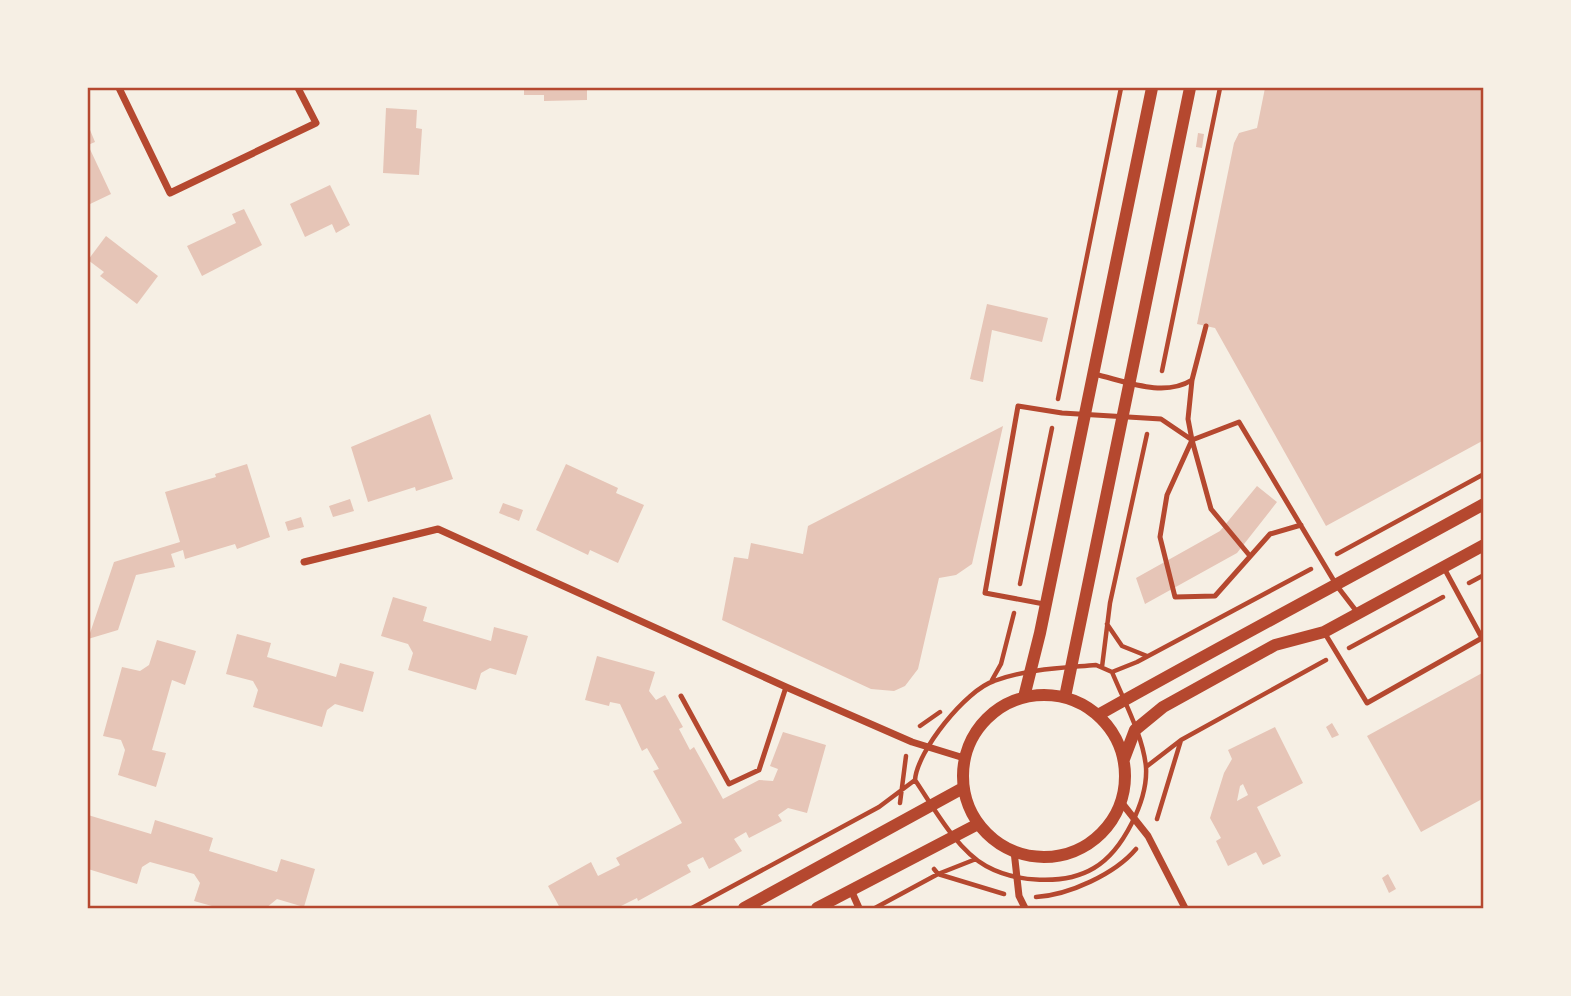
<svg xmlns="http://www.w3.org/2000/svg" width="1571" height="996" viewBox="0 0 1571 996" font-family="'Sofia Sans Condensed',sans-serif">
  <rect width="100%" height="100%" fill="#f6efe4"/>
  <path fill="#e6c5b7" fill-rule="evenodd" d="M524 88H587V100L544 101V95H524Z
    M1265 88H1484V440L1326 526 1215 328 1197 324 1234 143 1239 133 1257 128Z
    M386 108 417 110 416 128 422 129 419 175 383 173Z
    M88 125 95 142 88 145 111 194 88 205Z
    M1198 133 1204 134 1202 148 1196 147Z
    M330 185 350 225 336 233 332 224 305 237 290 204Z
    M244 209 262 245 202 276 187 246 236 223 232 214Z
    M106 236 158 276 137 304 100 276 104 272 88 260Z
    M987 304 1048 318 1042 342 992 330 983 382 970 379Z
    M430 414 453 479 416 491 415 487 368 502 351 447Z
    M1003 426 972 564 956 575 939 578 918 669 905 686 894 691 871 689 722 620 734 557 748 559 751 543 803 554 808 526Z
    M247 464 270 537 237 549 235 544 185 559 183 550 171 554 175 567 136 575 118 630 88 639 114 562 180 542 165 492 216 477 215 474Z
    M566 464 618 488 616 493 644 505 618 563 590 550 588 555 536 530Z
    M1257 486 1277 502 1237 553 1145 604 1136 578 1220 531Z
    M350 499 354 511 333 517 329 506Z
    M503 503 523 510 519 521 499 513Z
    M301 517 304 527 288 531 285 522Z
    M393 597 427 607 423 621 491 641 494 627 528 636 516 675 490 668 481 673 476 690 408 670 413 653 408 644 381 636Z
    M237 634 271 643 267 657 336 677 340 663 374 672 363 712 335 704 327 710 322 727 253 707 258 690 253 681 226 674Z
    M157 640 196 651 185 685 172 680 152 750 166 753 156 787 118 775 125 750 121 740 103 736 122 667 140 671 149 665Z
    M597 656 655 672 649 691 656 700 665 695 683 727 679 729 690 750 694 747 723 799 759 780 773 781 778 769 770 766 783 732 826 745 807 813 788 808 778 815 782 821 749 838 746 832 734 839 742 851 709 869 703 857 687 865 691 872 638 901 637 898 617 908H560L548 886 591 862 598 876 620 865 616 858 682 823 653 771 659 769 647 748 642 751 620 704 610 702 609 706 585 700Z
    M1484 672V798L1421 832 1367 736Z
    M1332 723 1339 735 1332 738 1326 727Z
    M1275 727 1303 783 1257 807 1281 856 1263 865 1256 852 1228 866 1216 841 1221 838 1210 818 1224 773 1232 759 1228 750ZM1243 784 1248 795 1237 801 1240 786Z
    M88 815 151 834 155 820 213 838 209 851 277 872 281 859 315 869 304 907 277 899 266 908H219L194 901 200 883 194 874 150 862 142 867 137 884 88 869Z
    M1388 874 1396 889 1389 893 1382 878Z"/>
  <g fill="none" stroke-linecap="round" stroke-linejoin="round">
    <path stroke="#b5482f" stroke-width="4.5" d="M1162 371 1220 88
      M1058 399 1121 88
      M1337 554 1484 474
      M1469 583 1484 575
      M1020 584 1052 428
      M1107 624 1122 646 1147 656
      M1349 648 1443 597
      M1096 665 1112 672C1124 701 1143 736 1146 767 1148 800 1123 851 1094 868 1064 886 1015 882 986 866 956 849 934 808 915 780 917 751 966 690 994 681 1026 669 1062 668 1096 665Z
      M1102 667 1110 603 1147 434
      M1112 672 1137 662 1311 569
      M992 680 1001 664 1014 613
      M920 726 940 712
      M1146 767 1181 740 1326 660
      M900 803 906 756
      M1157 819 1181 740
      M934 869 938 874 1004 894
      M1036 897C1069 895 1115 874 1136 849
      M692 908 879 807 915 780
      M875 908 938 874 976 859"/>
    <path stroke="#b5482f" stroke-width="5" d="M1206 326 1192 380 1188 419 1192 440 1167 495 1160 537 1175 597 1215 596 1270 534 1301 525
      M1094 374C1125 381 1163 398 1192 380
      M1250 556 1211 509 1192 440 1239 422 1337 586 1357 612
      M1044 604 985 593 1018 406 1062 413 1161 419 1192 440
      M1324 632 1367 703 1482 638 1444 568
      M681 696 729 784 759 770 786 687"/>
    <path stroke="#b5482f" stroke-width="7" d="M119 88 170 193 316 123 298 88
      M304 562 438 529 786 687 912 742 964 758
      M1121 802 1148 836 1185 908
      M1014 851 1019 896 1025 908
      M851 890 859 908"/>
    <path stroke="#b5482f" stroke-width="12" d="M963 776a81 81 0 1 1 162 0a81 81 0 1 1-162 0Z
      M1024 697 1040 633 1152 88
      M1065 697 1190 88
      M1098 715C1226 643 1355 575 1484 504
      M1124 759 1135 730 1163 707 1275 645 1324 632 1484 545
      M744 908 963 788
      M817 908 978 824"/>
  </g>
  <rect width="1571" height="996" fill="none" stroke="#f6efe4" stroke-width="178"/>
  <rect x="89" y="89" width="1393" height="818" fill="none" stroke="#b5482f" stroke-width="2.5"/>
</svg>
